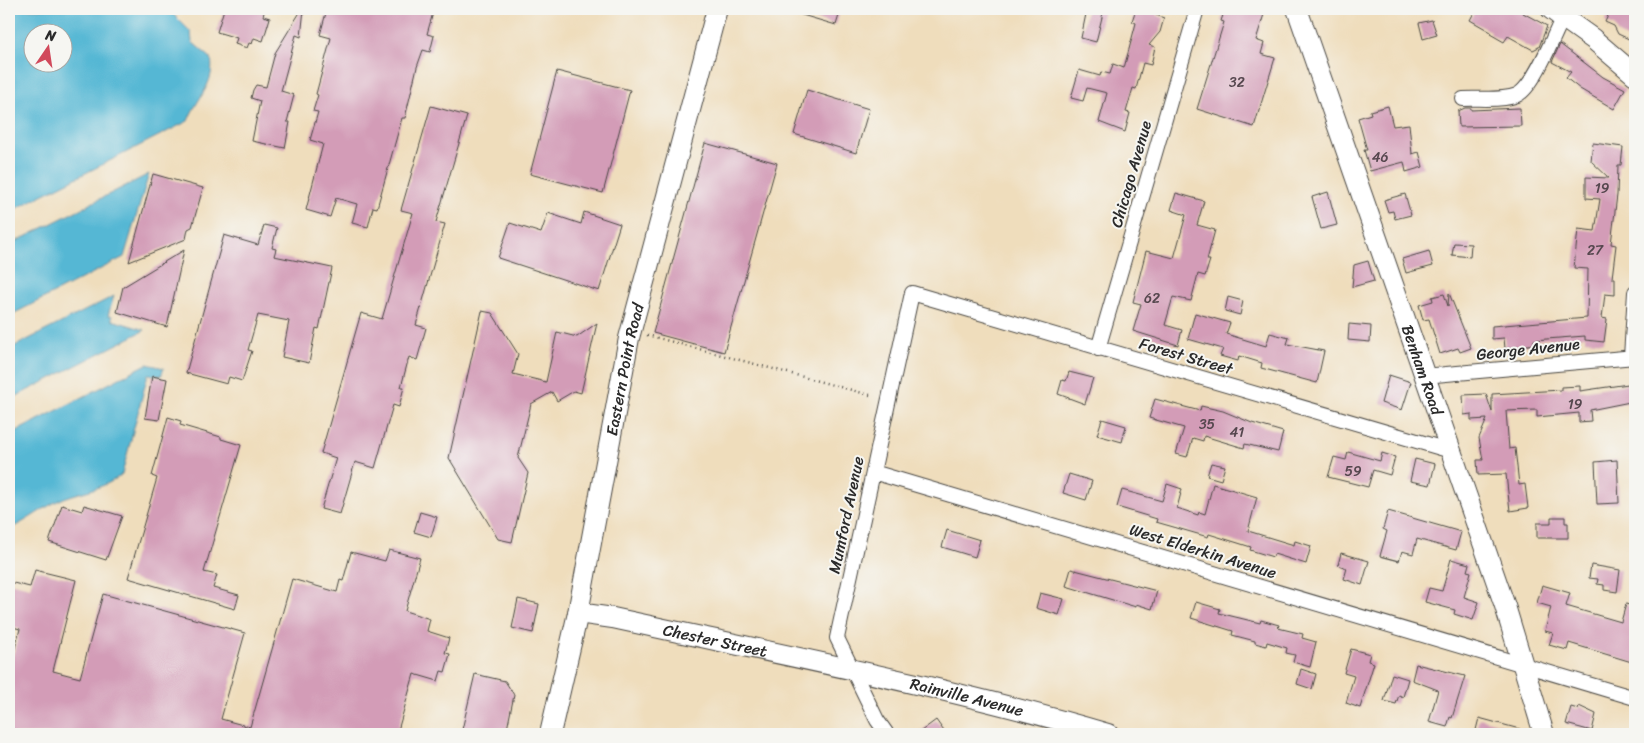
<svg xmlns="http://www.w3.org/2000/svg" width="1644" height="743" viewBox="0 0 1644 743" font-family="Sriracha,sans-serif">
  <rect width="100%" height="100%" fill="#f6f6f2"/>
  <filter id="ink" filterUnits="userSpaceOnUse"><feTurbulence type="fractalNoise" baseFrequency=".02" numOctaves="2"/><feDisplacementMap in="SourceGraphic" scale="10" xChannelSelector="R" yChannelSelector="G"/><feConvolveMatrix kernelMatrix="1 2 1 2 8 2 1 2 1" color-interpolation-filters="sRGB"/></filter>
  <filter id="wash" filterUnits="userSpaceOnUse"><feTurbulence type="fractalNoise" baseFrequency=".0096" numOctaves="4" result="noise"/><feDisplacementMap in="SourceGraphic" scale="20" xChannelSelector="R" yChannelSelector="G"/><feGaussianBlur stdDeviation="1.12" result="paint"/><feColorMatrix in="noise" values="0 0 0 0 0 0 0 0 0 0 0 0 0 0 0 0 0 1.4 0 .05"/><feComposite in="paint" operator="in"/></filter>
  <g filter="url(#wash)">
    <rect width="100%" height="100%" fill="#efddbc"/>
    <path fill="#55b7d4" stroke="#407180" fill-rule="evenodd" d="M9 9H157L174 15 191 32 192 42 211 58C216 84 196 99 188 121L9 212ZM32 32H62V62H32Z
      M149 174 124 257 9 316V245Z
      M114 296 108 315 112 316V320L145 330 9 400V349Z
      M147 364 164 368 161 376 148 374 122 474C105 489 85 490 64 498 45 506 28 521 9 529V435Z"/>
    <g id="blocks">
      <path fill="#d39cb7" d="M224 9H265L263 16 270 18 263 41 254 38 252 44 249 43 247 48 235 44 237 38 217 32Z
        M302 9H304L301 37 296 35 281 91 294 95 287 122H290L285 148 252 141 260 101 251 98 253 90 256 85 266 87 275 53Z
        M327 9H434L427 34 434 36 430 52 423 50 417 67 405 118H402L377 208 373 207 368 227 352 223 357 204 336 198 330 217 306 210 323 144 310 140 318 112 313 111 318 95 316 94 331 38 320 35Z
        M792 9H841L836 25 792 12Z
        M1087 9H1104L1096 42 1081 38Z
        M1136 9H1158L1156 15 1164 18 1160 32 1149 45 1155 47 1151 65 1143 63 1136 89 1133 88 1126 112 1130 113 1125 132 1099 122 1107 93 1087 88 1083 101 1071 98 1079 70 1100 76 1101 72 1110 74 1113 64 1124 68 1136 23 1132 21Z
        M1225 9H1256L1265 11 1256 40 1264 43 1261 54 1275 58 1254 127 1197 109 1224 22 1221 21Z
        M1476 9H1525L1523 13 1547 26 1539 47 1533 50 1508 36 1504 42 1490 34 1491 32 1470 20Z
        M1611 9H1635V30L1631 40 1618 34 1614 26 1605 22Z
        M1432 20 1437 35 1423 39 1419 23Z
        M1560 44 1603 77 1625 89 1614 109 1580 89 1566 78 1571 72 1552 62Z
        M557 71 630 90 603 193 530 174Z
        M807 90 869 109 856 153 794 134Z
        M431 106 467 116 436 222 445 224 416 325 426 328 417 360 409 357 401 387H404L399 407 393 405 375 468 355 462 340 514 321 509 336 458 321 453 361 313 382 319 413 213 401 210Z
        M1388 106 1393 126 1409 124 1412 154 1419 152 1423 167 1406 172 1404 162 1370 171 1364 150H1367L1358 118 1371 114 1370 111Z
        M1465 108H1471V110L1520 108 1521 126 1459 127 1458 111Z
        M705 143 777 163 724 352 653 333Z
        M1593 143 1623 147 1621 165H1618L1617 195 1611 244 1616 245 1612 278H1615V295L1605 294 1602 318 1607 319 1604 342 1585 340V336L1534 340V344L1505 349 1504 338 1492 339V326L1587 318 1588 269 1574 268 1578 229 1595 231 1600 199 1586 198V177L1609 178 1591 161Z
        M153 174 203 188 192 227 188 229 186 239 129 262Z
        M1328 192 1337 225 1321 229 1312 197Z
        M1176 193 1204 201 1197 225 1215 230 1207 260H1210L1205 276 1198 274 1191 301 1173 297 1165 325 1182 330 1178 345 1133 331 1141 304 1133 302 1146 251 1174 258 1186 215 1171 210Z
        M1405 194 1411 215 1395 219 1393 211 1388 212 1384 200Z
        M584 212 620 224 599 291 498 258 510 223 541 233 548 213 581 224Z
        M264 225 277 228 272 248 276 249 274 256 332 268 319 329 316 328 309 363 282 357 289 321 258 315 248 350 252 351 242 381 229 377 227 384 186 373 224 235 258 245Z
        M1454 243 1471 244 1470 257 1452 255Z
        M184 250 167 327 117 312 123 287Z
        M1429 251 1433 266 1406 273 1402 259Z
        M1368 261 1374 281 1352 287 1354 265Z
        M1449 293 1471 348 1460 352 1458 348 1440 354 1429 319 1423 320 1419 305 1433 301 1432 297 1444 294 1448 306Z
        M1228 297 1243 301 1240 315 1225 311Z
        M482 311 492 313 518 354 513 374 546 382 557 332 577 337 597 323 581 393 574 391 557 401 552 392 531 404 518 458 528 473 512 542 498 539 449 458Z
        M1195 313 1230 323 1226 334 1266 346 1270 333 1289 338 1287 344 1324 351 1317 383 1261 368 1262 363 1239 356 1238 361 1220 356 1223 349 1188 339Z
        M1349 324 1371 326 1370 342 1348 340Z
        M1069 372 1093 378 1085 404 1058 394 1062 380 1066 381Z
        M1389 375 1411 382 1402 410 1381 403Z
        M152 376 167 379 159 420 145 418Z
        M1635 383V401L1590 410 1591 421 1579 422V413L1537 417V410L1506 411 1509 449 1515 448 1519 485 1525 484 1528 508 1510 511 1506 474 1478 475 1477 460H1483L1479 438 1487 419 1471 420V414L1464 415 1463 395 1486 394 1492 412V394L1561 390V387L1580 386V391Z
        M1155 399 1200 411 1201 406 1223 411 1252 423 1283 432 1278 452 1245 444 1244 448 1204 436 1203 441 1193 438 1187 457 1176 454 1184 428 1149 418Z
        M168 417 181 421 180 425 221 437V439L241 445 204 572 217 575 213 588 239 595 235 609 128 578 157 478 152 476Z
        M1102 419 1126 426 1122 442 1097 435Z
        M1348 452 1380 461 1382 453 1395 457 1390 475 1373 470 1368 487 1328 477 1334 457 1346 460Z
        M1415 459 1435 464 1430 485 1410 481Z
        M1617 460 1619 503 1597 504 1595 462Z
        M1211 463 1225 466 1221 480 1207 476Z
        M1069 474 1092 481 1086 500 1063 493Z
        M1167 484 1182 489 1177 508 1198 515 1199 512 1205 514 1213 484 1257 497 1248 531 1294 545 1295 541 1311 546 1306 564 1274 554 1273 557 1250 550 1251 547 1209 534 1208 537 1177 528 1156 522 1157 519 1117 507 1122 490 1162 501Z
        M62 505 82 511 84 505 122 516 106 560 49 542Z
        M1388 511 1461 532 1456 550 1417 539 1413 554 1402 551 1399 561 1380 556 1387 531 1383 529Z
        M420 512 437 517 431 537 414 532Z
        M1551 517H1565V523H1568V538H1537V523H1551Z
        M947 530 980 540 975 557 942 547Z
        M389 550 420 558 405 611 430 619 427 631 449 638 445 653 450 654 445 672 441 671 438 681 414 674 397 734H9V658L12 659 20 629 9 626V582L30 587 35 570 76 580 53 671 80 678 103 594 245 633 221 719 250 727 292 579 337 592 340 580 343 581 351 552 385 561Z
        M1341 553 1369 561 1362 585 1344 579 1347 568 1338 565Z
        M1451 559 1469 564 1467 571 1471 572 1464 597 1479 602 1473 620 1454 614 1455 610 1425 602 1429 588 1442 591Z
        M1591 565 1620 570 1617 592 1604 590V585L1597 584 1598 579 1589 578Z
        M1071 569 1157 591 1152 609 1136 604V607L1066 586Z
        M1542 585 1570 593 1566 606 1621 622 1626 604 1635 607V663L1569 643 1567 650 1549 645 1553 633 1545 631 1551 607 1537 603Z
        M1040 593 1064 599 1059 615 1036 608Z
        M518 599 539 604 533 633 512 628Z
        M1196 602 1220 609 1219 613 1260 623 1261 620 1279 625 1278 628 1303 634 1302 638 1316 642 1310 667 1293 662 1295 655 1286 653 1287 648 1267 642 1266 646 1255 643V641L1232 635 1233 631 1191 618Z
        M1351 649 1370 654 1368 661 1374 663 1360 708 1346 703 1354 676 1344 673Z
        M1416 664 1465 676 1452 718 1450 717 1447 727 1429 722 1438 690 1412 680Z
        M1301 669 1316 674 1312 689 1297 684Z
        M475 674 505 681 514 695 506 734H461Z
        M1392 674 1408 679 1403 697 1399 695 1396 704 1384 701Z
        M1579 706 1596 714 1592 731 1566 724 1571 707 1578 709Z
        M1479 718 1527 731 1526 734H1475Z
        M936 720 946 734H917Z"/>
    </g>
  </g>
  <g filter="url(#ink)">
    <use href="#blocks" fill-opacity="0" stroke="#484641" stroke-width="1"/>
    <g fill="none" stroke-linecap="round" stroke-linejoin="round">
      <defs>
        <path id="street" d="M1463 99C1479 98 1502 101 1517 95 1534 87 1554 35 1563 17
          M1098 349 1197 9
          M1631 357 1635 292
          M1424 376 1635 357
          M873 472 1635 698
          M887 734 877 720 837 638 912 293 1451 451"/>
        <g id="secondary">
          <path id="s1" d="M1297 9 1505 606 1544 734"/>
          <path d="M1551 9 1593 39 1635 75"/>
          <path id="s2" d="M578 613 613 618C778 654 945 686 1108 734"/>
          <path id="s3" d="M550 734 578 613 629 338 717 9"/>
        </g>
      </defs>
      <use href="#street" stroke="#484641" stroke-width="16"/>
      <use href="#secondary" stroke="#484641" stroke-width="22"/>
      <path stroke="#484641" stroke-width="2.5" stroke-dasharray="1 4" stroke-linecap="butt" d="M647 335 870 395"/>
      <use href="#street" stroke="#fff" stroke-width="14"/>
      <use href="#secondary" stroke="#fff" stroke-width="20"/>
    </g>
  </g>
  <g text-anchor="middle" dominant-baseline="central" stroke-width="4" stroke-linejoin="round" paint-order="stroke">
    <g font-size="14" fill="#55474e">
      <text x="1237" y="82">32</text>
      <text x="1380" y="157">46</text>
      <text x="1602" y="188">19</text>
      <text x="1595" y="250">27</text>
      <text x="1152" y="298">62</text>
      <text x="1575" y="404">19</text>
      <text x="1207" y="424">35</text>
      <text x="1237" y="432">41</text>
      <text x="1353" y="471">59</text>
    </g>
    <g font-size="16" fill="#2b2b2b" stroke="#f6f6f2">
      <text transform="translate(1131 174) rotate(-74)">Chicago Avenue</text>
      <text transform="translate(1528 349) rotate(-6)">George Avenue</text>
      <text transform="translate(1186 356) rotate(16)">Forest Street</text>
      <text stroke="none"><textPath href="#s3" startOffset="372">Eastern Point Road</textPath></text>
      <text stroke="none"><textPath href="#s1" startOffset="382">Benham Road</textPath></text>
      <text transform="translate(846 515) rotate(-78)">Mumford Avenue</text>
      <text transform="translate(1203 551) rotate(17)">West Elderkin Avenue</text>
      <text stroke="none"><textPath href="#s2" startOffset="140">Chester Street</textPath></text>
      <text stroke="none"><textPath href="#s2" startOffset="398">Rainville Avenue</textPath></text>
    </g>
  </g>
  <rect width="1644" height="743" fill="none" stroke="#f6f6f2" stroke-width="30"/>
  <g transform="translate(48 48) rotate(13)"><circle r="24" fill="#f6f6f2" stroke="#a5a5a2"/>
  <path d="M0-4L9 19L0 12L-9 19Z" fill="#d1495b"/>
  <text y="-8" font-size="14" font-weight="bold" text-anchor="middle" fill="#2b2b2b">N</text>
  </g>
</svg>
